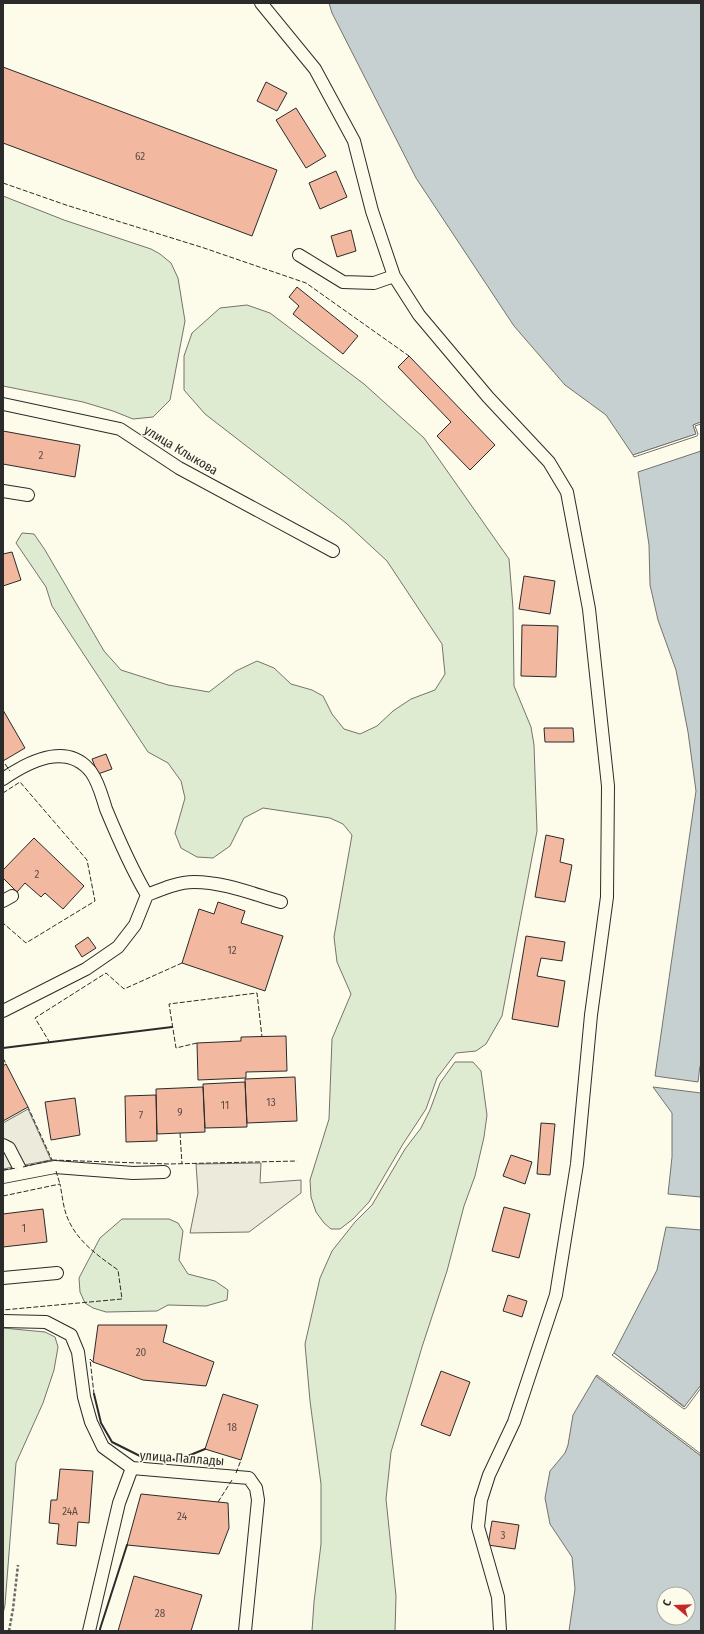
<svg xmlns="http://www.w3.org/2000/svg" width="704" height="1634" viewBox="0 0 704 1634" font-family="'Fira Sans Condensed',sans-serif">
  <rect width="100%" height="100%" fill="#fdfbea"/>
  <path fill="#deebd1" stroke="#74746e" d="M3 196 64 220 151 249 160 254 171 263 178 278 185 321 170 400 153 417 133 419 113 411 83 402 3 386Z
    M247 305 270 313 364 384 424 438 509 559 513 608 514 686 531 727 534 745 537 831 502 1016 486 1044 476 1051 456 1053 437 1078 426 1109 403 1144 369 1202 353 1219 340 1229H331L324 1223 316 1212 311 1197 310 1180 329 1119 332 1039 351 994 337 962 334 937 352 835 343 824 330 818 263 808 244 818 230 846 213 858 197 857 181 848 175 833 185 798 181 781 168 763 148 752 52 606 46 587 16 543 22 533 34 534 45 550 104 651 121 670 168 685 209 692 236 671 257 661 274 668 291 684 312 690 323 696 332 714 344 729 360 734 377 726 393 711 411 699 435 690 445 674 442 644 387 561 346 523 205 414 184 390V356L192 333 220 308Z
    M455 1062H473L481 1071 487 1115 484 1137 475 1176 464 1206 447 1271 422 1347 391 1452 386 1499 396 1596 395 1631H312L314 1602 321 1544V1484L310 1401 305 1344 320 1278 332 1251 355 1222 372 1205 405 1149 421 1128 430 1110 440 1083Z
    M122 1219H169L178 1223 183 1231 179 1260 188 1274 215 1281 228 1290 227 1300 206 1306 168 1305 157 1311 106 1312 93 1308 85 1303 80 1292 79 1278 100 1238Z
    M3 1328 45 1332 55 1337 58 1347 54 1370 43 1403 16 1463 5 1605 3 1614Z"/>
  <path fill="#eceadb" stroke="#74746e" d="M28 1109 51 1160 3 1169V1123Z
    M261 1163 260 1183 301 1180V1193L249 1232 190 1233 198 1193 196 1164Z"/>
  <path fill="#c7d0d0" stroke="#74746e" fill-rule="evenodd" d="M329 3H701V422L693 425 696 434 633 455 606 415 565 385 514 326 416 178 332 13Z
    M701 451V1066H700L698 1082 655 1076 696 791 688 732 676 670 658 620 650 585 649 545 638 472Z
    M653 1087 701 1093V1197L668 1194 672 1157V1113Z
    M666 1227 701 1230V1385L685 1407 614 1353 657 1270Z
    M596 1376 701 1456V1631H569L575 1589 572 1557 550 1524 545 1498 550 1471 565 1453 568 1445 573 1415ZM664 1594H688V1618H664Z"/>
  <path fill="#fdfbea" stroke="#74746e" d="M701 422V424L695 426 698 434 697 436 634 457 633 455 696 434 693 425Z
    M614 1353 684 1407 701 1385V1388L686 1408 684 1409 612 1355Z
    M597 1375 701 1454V1456L596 1376Z"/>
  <path fill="#f2b8a0" stroke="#2b2b2b" d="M3 67 277 170 252 236 3 143Z
    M266 82 287 93 277 111 257 101Z
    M296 108 326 156 306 168 276 120Z
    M336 171 347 197 320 209 309 183Z
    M351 230 356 251 337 257 331 236Z
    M297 287 358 336 343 354 293 314 299 306 289 297Z
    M409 356 495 445 470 470 437 436 451 422 398 367Z
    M3 431 80 445 75 477 3 464Z
    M12 552 21 580 3 586V554Z
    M524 576 555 581 550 614 519 609Z
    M522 625 558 626 556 677 521 676Z
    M3 710 25 748 3 761Z
    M544 728H573L574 742H545Z
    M106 754 112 769 98 774 92 759Z
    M546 835 564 839 560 862 572 865 565 902 535 897Z
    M34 838 84 886 63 909 45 893 41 897 25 883 17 892 3 878V870Z
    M218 902 245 911 241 923 283 936 265 991 182 963 199 909 214 914Z
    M526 936 565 942 562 961 541 958 537 976 565 981 558 1027 512 1019Z
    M88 937 96 948 82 957 75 946Z
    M286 1036 287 1071 246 1072V1078L198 1080 197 1043 241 1041V1037Z
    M6 1064 28 1107 3 1121V1066Z
    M295 1077 297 1121 247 1123 245 1079Z
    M245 1082 247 1127 205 1128 203 1084Z
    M203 1087 205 1132 157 1134 156 1089Z
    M156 1095 157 1141 126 1142 125 1096Z
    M75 1098 80 1135 51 1140 45 1102Z
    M541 1123 555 1124 550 1175 537 1174Z
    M511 1155 532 1162 525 1184 503 1176Z
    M504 1207 530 1214 519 1258 492 1251Z
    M43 1209 47 1242 3 1247V1214Z
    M508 1295 527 1301 522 1317 503 1311Z
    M98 1325H167L163 1342 214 1362 206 1386 143 1380 93 1362Z
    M441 1371 470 1382 450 1436 421 1425Z
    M223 1394 258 1405 241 1460 205 1449Z
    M60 1469 93 1471 89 1523 78 1522 76 1546 57 1544 59 1524 49 1523 51 1500H57Z
    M141 1494 228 1503 229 1528 219 1554 127 1545Z
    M492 1521 519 1525 515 1549 488 1545Z
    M134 1576 202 1595 191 1631H118Z"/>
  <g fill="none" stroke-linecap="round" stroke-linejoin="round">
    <defs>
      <path id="service" d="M261 3 315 69 354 141 372 211 394 276 419 315 488 397 549 462 567 492 589 609 608 786 607 897 591 1015 577 1164 556 1295 514 1422 489 1475 481 1500 478 1527 498 1597 500 1631
        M299 255 343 282 374 283 394 276
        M3 404 120 429 179 468 333 551
        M3 491 28 495
        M3 779C28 762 67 741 91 772 99 783 102 797 106 809 118 838 131 868 147 895
        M3 901 12 896
        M3 1011 86 969 118 947 135 925 147 895C162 889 178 882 194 882 224 882 253 894 281 902
        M3 1145 9 1148 22 1173
        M3 1177 55 1167 133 1173 164 1172
        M3 1278 57 1273
        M3 1321 46 1322 71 1335 78 1352 84 1397 91 1422 103 1447 132 1468 249 1478 256 1488 258 1500 245 1631
        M89 1631 119 1503 132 1468"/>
    </defs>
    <use href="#service" stroke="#2b2b2b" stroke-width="14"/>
    <path stroke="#6a6964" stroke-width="2.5" stroke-dasharray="3 2" stroke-linecap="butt" d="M9 1631 13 1609 18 1565"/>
    <use href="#service" stroke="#fdfbea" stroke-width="12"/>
    <path stroke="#2b2b2b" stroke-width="1" stroke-dasharray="5 2" stroke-linecap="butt" d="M3 183 66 205 204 248 306 283 409 356
      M5 764 10 771
      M3 793 20 782 87 860 95 901 26 943 3 923
      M50 1043 35 1018 106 973 124 989 182 963
      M197 1043 176 1048 169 1004 257 993 262 1037
      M3 1058 6 1064
      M180 1133 182 1164
      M52 1160 169 1164 297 1161
      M23 1167 52 1160 28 1107
      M3 1170 17 1168
      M56 1171 60 1184
      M3 1196 60 1184C62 1194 63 1205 66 1214 75 1240 97 1255 118 1270L122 1299 3 1310
      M93 1362 90 1359 94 1394
      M236 1473 241 1460
      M218 1502 232 1480"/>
    <path stroke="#2b2b2b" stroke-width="2" d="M3 1048 172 1027
      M94 1394 101 1423 112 1442 142 1457 178 1460 205 1449
      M100 1631V1629L127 1545"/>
  </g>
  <g text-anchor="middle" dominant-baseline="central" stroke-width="3" stroke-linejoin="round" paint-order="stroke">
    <g font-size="11" fill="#5d4e48">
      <text x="140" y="156">62</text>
      <text x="41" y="455">2</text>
      <text x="37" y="874">2</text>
      <text x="232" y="950">12</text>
      <text x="271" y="1102">13</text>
      <text x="225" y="1105">11</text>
      <text x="180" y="1112">9</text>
      <text x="141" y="1115">7</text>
      <text x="24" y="1228">1</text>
      <text x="141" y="1352">20</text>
      <text x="232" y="1427">18</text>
      <text x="70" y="1511">24А</text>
      <text x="182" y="1516">24</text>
      <text x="503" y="1535">3</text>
      <text x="160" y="1613">28</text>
    </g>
    <g font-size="13" fill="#2b2b2b" stroke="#fdfbea">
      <text transform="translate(181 450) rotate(31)">улица Клыкова</text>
      <text transform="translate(182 1458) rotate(4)">улица Паллады</text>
    </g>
  </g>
  <rect width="704" height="1634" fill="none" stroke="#2b2b2b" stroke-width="8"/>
  <g transform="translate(676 1606) rotate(289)"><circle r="19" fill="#fdfbea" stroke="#a9a89e"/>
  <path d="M0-3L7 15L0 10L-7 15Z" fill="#c62828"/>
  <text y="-6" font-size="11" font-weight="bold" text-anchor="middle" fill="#2b2b2b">С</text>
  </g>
</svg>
